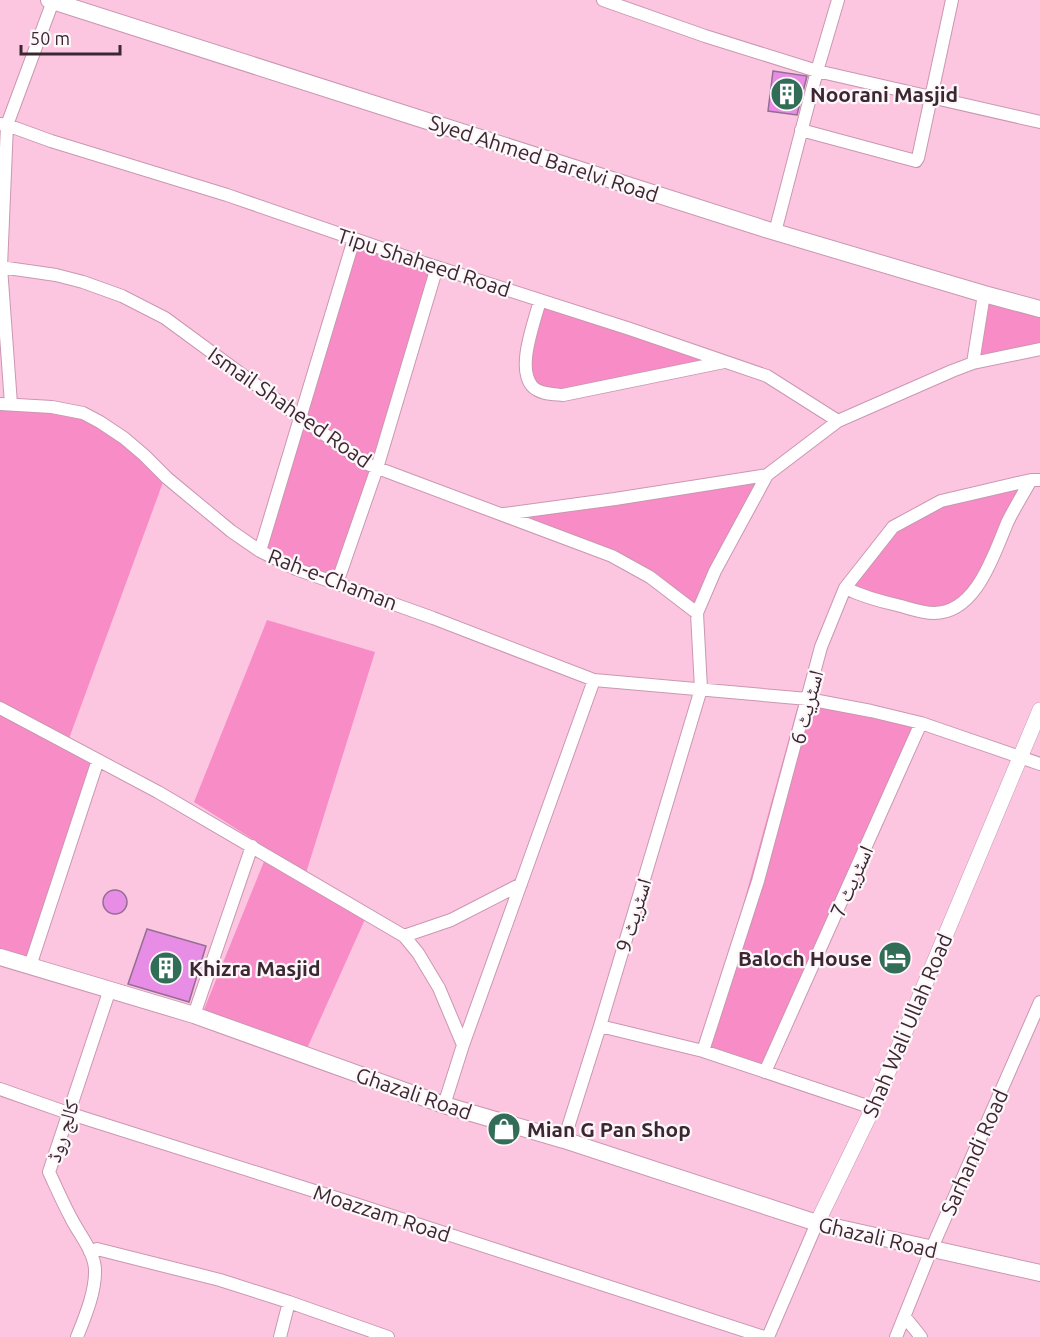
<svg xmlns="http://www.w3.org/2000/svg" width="1040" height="1337" viewBox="0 0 1040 1337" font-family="Ubuntu,'Noto Naskh Arabic',sans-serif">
  <rect width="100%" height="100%" fill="#fcc6e1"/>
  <path fill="#f78cc6" d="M354 239 437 267 337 583 293 567 258 543Z
    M984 294 1040 309V348L973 363Z
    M540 300 725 362 563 395 532 386 525 357Z
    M0 405 77 412 166 474 67 744 103 763 34 969 0 957Z
    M767 475 697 618 650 577 499 515Z
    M1031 480 967 599 934 613 845 588 893 527 941 501Z
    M267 620 375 652 306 873 194 802Z
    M800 698 921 723 765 1072 703 1051Z
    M265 859 366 917 305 1053 203 1012Z"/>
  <path fill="#e78de6" stroke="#936e92" stroke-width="1.5" d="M773 71 807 76 797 115 768 111Z
    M103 902a12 12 0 1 1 24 0a12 12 0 1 1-24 0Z
    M147 929 206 946 189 1002 128 984Z"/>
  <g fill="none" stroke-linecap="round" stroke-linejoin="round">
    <defs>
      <path id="minor" d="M603 0 705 36 817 71 1040 122
        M0 124 7 125 51 141 227 195 424 263 630 329 767 376 838 421
        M801 130 916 161 918 158 952 0
        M775 232 817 71 838 0
        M0 267 56 275 83 282 122 296 165 318 301 418 367 464 612 556 650 577 697 613 701 689 600 1026 564 1140
        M540 300C535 321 516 367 532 386 539 394 553 394 563 395L724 362
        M973 363 984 294
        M0 404 52 407 83 413 100 422 124 438 144 455 167 478 231 531 260 551 296 569 433 618 594 680 808 699 871 711 921 723 1040 764
        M11 404 1 267 7 125 53 1
        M504 514 615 499 767 475
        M260 551 354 239
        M337 583 377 468 437 267
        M845 588C862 596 879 601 897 605 909 608 922 613 934 613 977 613 994 553 1008 521 1015 507 1023 494 1031 480
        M697 613 715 571 767 475 838 421 952 371 973 363 1040 349
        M0 708 158 792 404 936 418 953 439 988 463 1045
        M404 936 451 920 521 884
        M30 966 98 760
        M194 1015 252 846
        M600 1026 703 1051 873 1108
        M703 1051 758 881 821 647 845 588 893 527 941 501 1031 480H1040
        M765 1072 921 723
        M0 1089 68 1113 346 1201 764 1337
        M444 1105 463 1045 594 680
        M90 1252 97 1249 220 1280 289 1302 388 1337
        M905 1317 921 1337
        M77 1337C85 1317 96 1291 95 1269 94 1251 79 1234 71 1218 63 1203 56 1187 49 1172L110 989
        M280 1337 289 1302
        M768 1337 817 1223
        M896 1337 931 1250 1040 1002"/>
      <path id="tertiary" d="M817 1223 873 1108 1040 710"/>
      <path id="secondary" d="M49 0 765 229 984 294 1040 309
        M0 957 194 1015 444 1105 564 1140 817 1223 1040 1273"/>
    </defs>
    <use href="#minor" stroke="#ca97b1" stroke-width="14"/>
    <use href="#tertiary" stroke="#ca97b1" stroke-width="16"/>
    <use href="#secondary" stroke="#ca97b1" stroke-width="18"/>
    <use href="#minor" stroke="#fff" stroke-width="12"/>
    <use href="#tertiary" stroke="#fff" stroke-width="15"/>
    <use href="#secondary" stroke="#fff" stroke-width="16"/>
  </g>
  <defs>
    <symbol id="building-disc" viewBox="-11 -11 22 22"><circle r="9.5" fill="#316d57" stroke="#fdf7fa"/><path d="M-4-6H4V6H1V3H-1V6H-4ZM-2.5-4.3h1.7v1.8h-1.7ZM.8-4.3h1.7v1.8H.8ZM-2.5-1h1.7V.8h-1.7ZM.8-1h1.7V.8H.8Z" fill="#fff"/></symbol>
    <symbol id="hotel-disc" viewBox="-11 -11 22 22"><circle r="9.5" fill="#316d57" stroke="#fdf7fa"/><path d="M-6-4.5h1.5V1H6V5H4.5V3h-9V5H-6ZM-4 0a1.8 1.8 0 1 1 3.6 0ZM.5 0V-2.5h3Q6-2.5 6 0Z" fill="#fff"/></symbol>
    <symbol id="shop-disc" viewBox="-11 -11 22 22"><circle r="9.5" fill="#316d57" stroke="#fdf7fa"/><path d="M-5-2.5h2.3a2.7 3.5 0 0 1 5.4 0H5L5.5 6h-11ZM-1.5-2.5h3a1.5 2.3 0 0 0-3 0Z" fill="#fff"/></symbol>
  </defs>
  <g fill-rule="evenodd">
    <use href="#building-disc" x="768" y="75" width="38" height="38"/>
    <use href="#hotel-disc" x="876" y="939" width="38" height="38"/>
    <use href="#building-disc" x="147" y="949" width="38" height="38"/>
    <use href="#shop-disc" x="485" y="1110" width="38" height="38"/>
  </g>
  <g text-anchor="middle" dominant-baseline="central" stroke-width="4.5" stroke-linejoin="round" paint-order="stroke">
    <g font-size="21" font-weight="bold" fill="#3b2731" stroke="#fdf7fa" text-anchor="start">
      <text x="810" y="94">Noorani Masjid</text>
      <text x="872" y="958" text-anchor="end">Baloch House</text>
      <text x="189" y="968">Khizra Masjid</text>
      <text x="527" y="1129">Mian G Pan Shop</text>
    </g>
    <g font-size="21" fill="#3b2731" stroke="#fdf7fa">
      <text transform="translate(544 158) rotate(18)">Syed Ahmed Barelvi Road</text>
      <text transform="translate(424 262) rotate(18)">Tipu Shaheed Road</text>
      <text transform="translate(290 407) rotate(35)">Ismail Shaheed Road</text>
      <text transform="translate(333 579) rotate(21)">Rah-e-Chaman</text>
      <text transform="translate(806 707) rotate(-75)">اسٹریٹ 6</text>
      <text transform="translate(851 881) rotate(-66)">اسٹریٹ 7</text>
      <text transform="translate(633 915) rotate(-73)">اسٹریٹ 9</text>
      <text transform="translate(907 1025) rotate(-67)">Shah Wali Ullah Road</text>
      <text transform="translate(414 1093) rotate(19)">Ghazali Road</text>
      <text transform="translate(62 1131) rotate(-72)">کالج روڈ</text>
      <text transform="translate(974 1152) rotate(-66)">Sarhandi Road</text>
      <text transform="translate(382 1213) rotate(18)">Moazzam Road</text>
      <text transform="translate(878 1237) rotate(13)">Ghazali Road</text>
    </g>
  </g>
  <path d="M21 45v9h99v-9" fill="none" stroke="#3b2731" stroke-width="3"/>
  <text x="30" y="45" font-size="18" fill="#3b2731" stroke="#fdf7fa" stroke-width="4.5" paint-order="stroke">50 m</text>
</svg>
